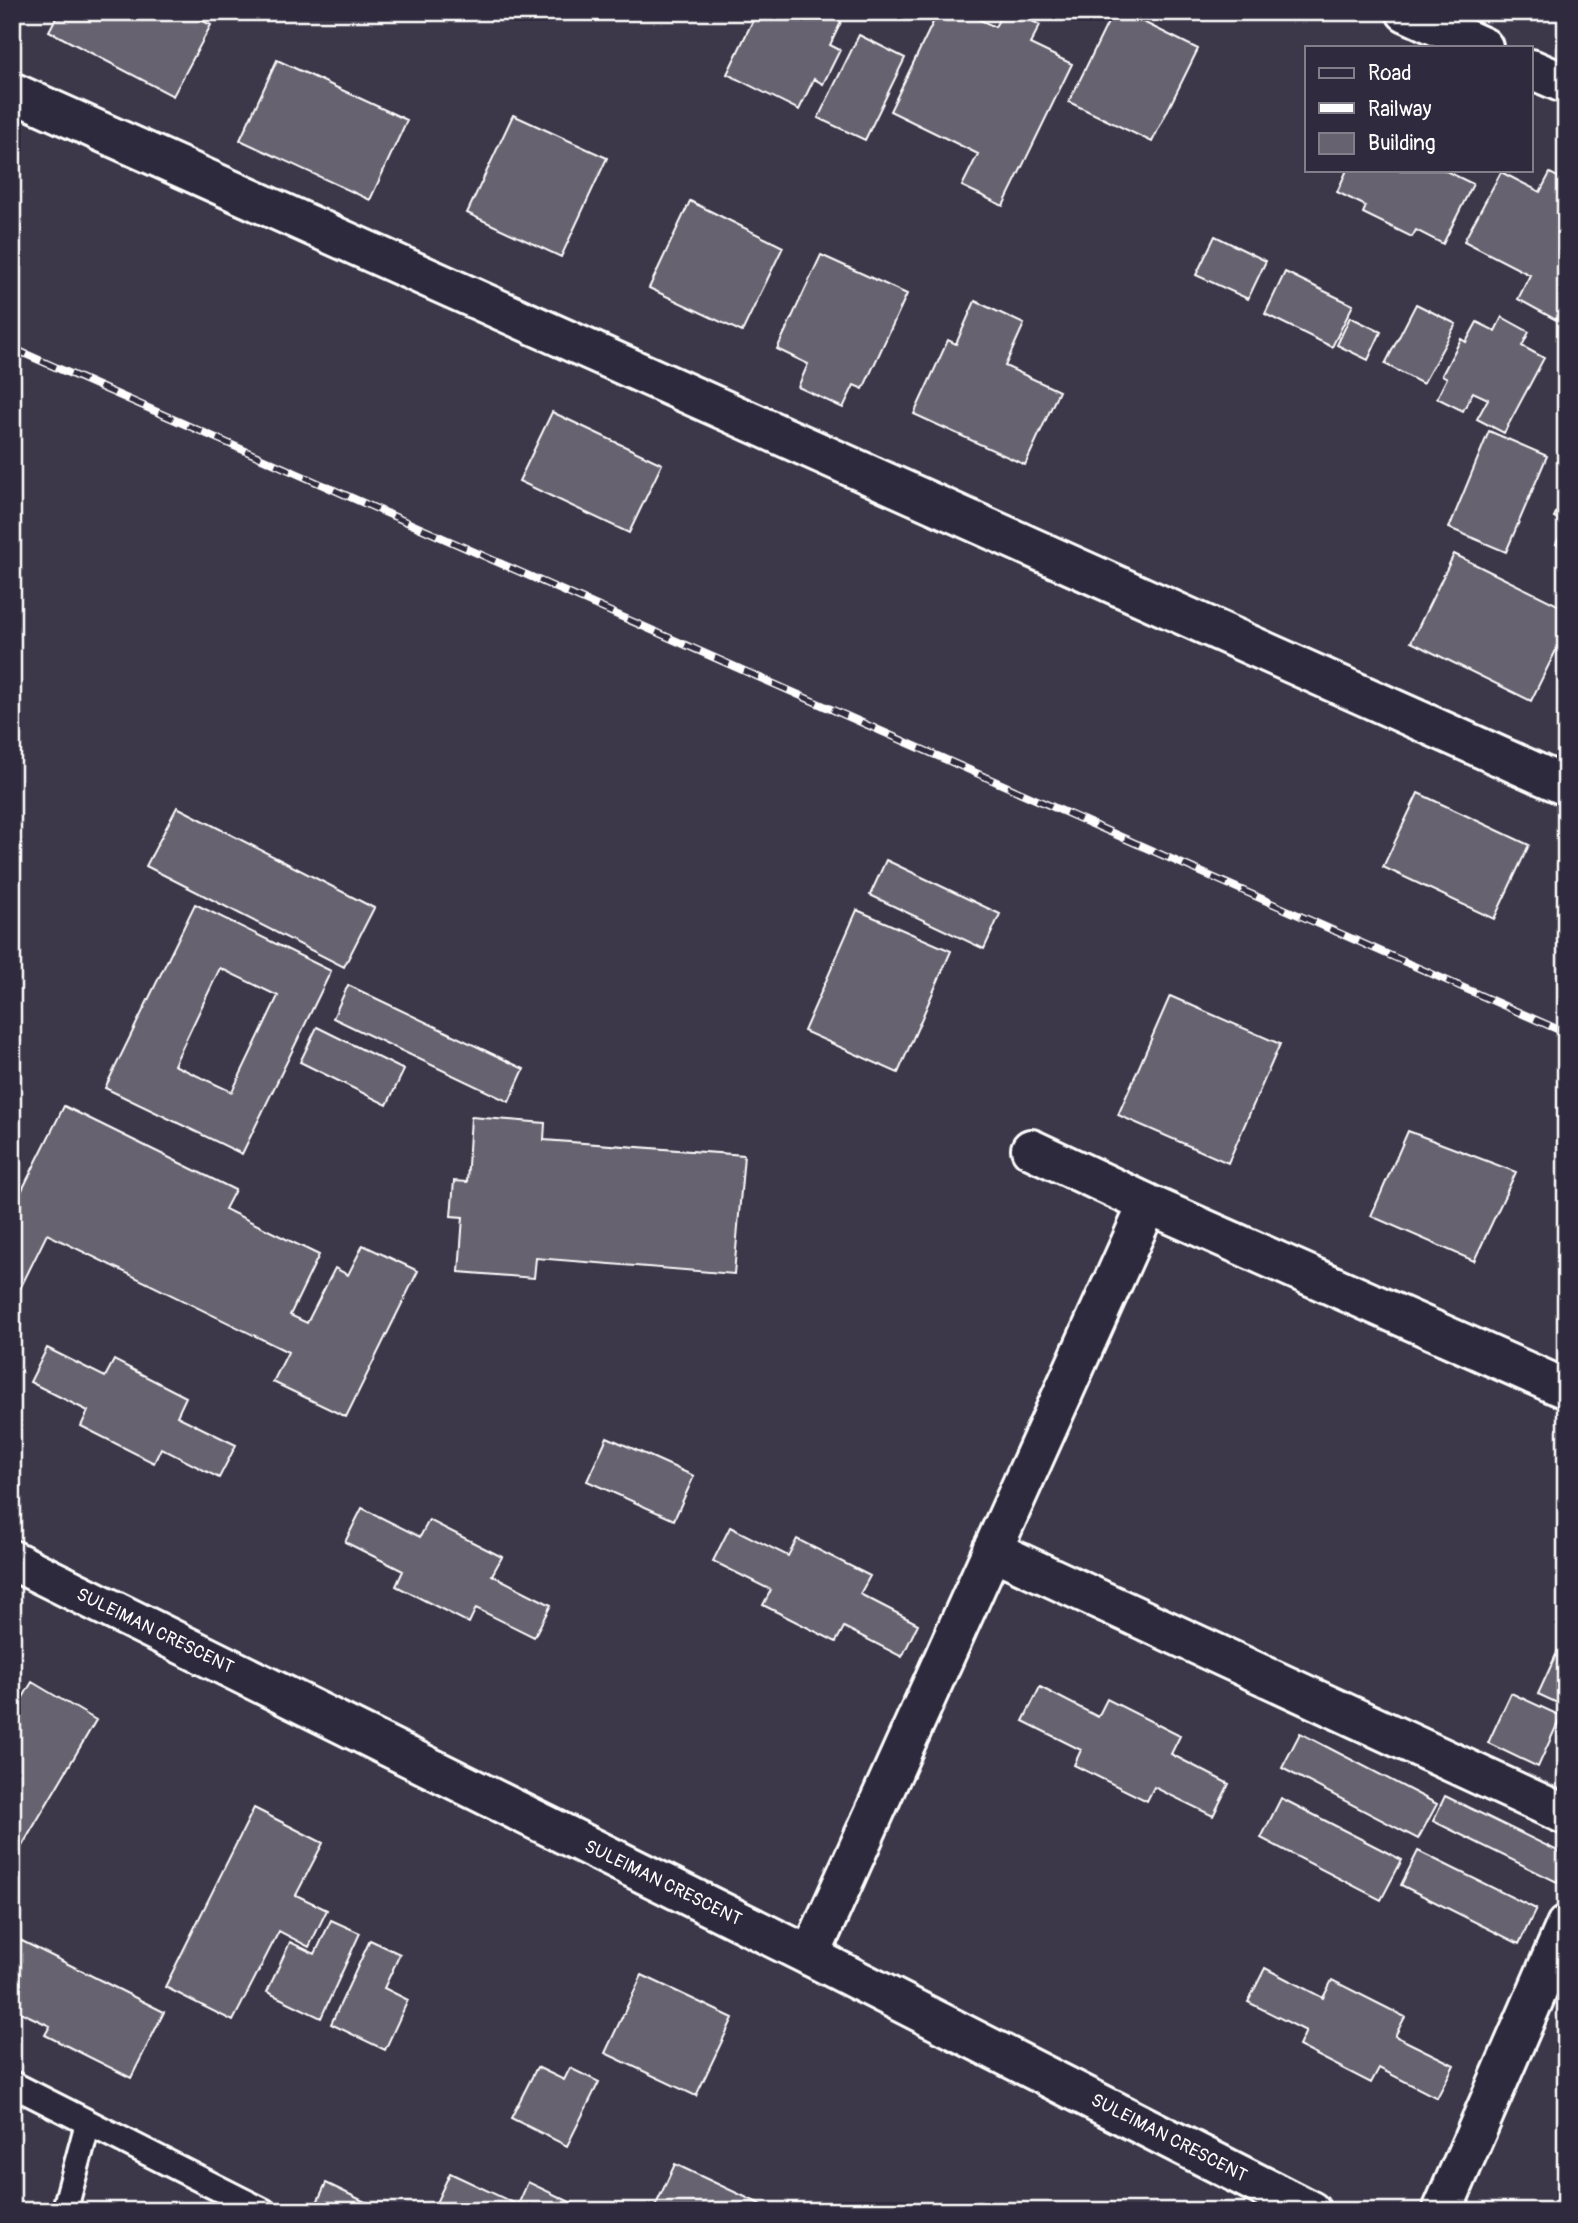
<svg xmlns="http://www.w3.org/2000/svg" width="1578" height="2223" viewBox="0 0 1578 2223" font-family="Pangolin,sans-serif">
  <rect width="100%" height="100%" fill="#3c3749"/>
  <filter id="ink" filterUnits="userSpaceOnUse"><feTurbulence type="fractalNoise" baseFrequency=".0143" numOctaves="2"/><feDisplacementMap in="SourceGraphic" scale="14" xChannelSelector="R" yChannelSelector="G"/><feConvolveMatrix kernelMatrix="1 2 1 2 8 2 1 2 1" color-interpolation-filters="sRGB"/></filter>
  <g filter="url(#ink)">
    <path fill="#666270" stroke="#fff" stroke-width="2" fill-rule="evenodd" d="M59 12H186L211 25 173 96 49 31Z
      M757 12H836L844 16 830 45 840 50 823 84 814 79 799 110 727 74Z
      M938 12H964L995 27 1003 12H1015L1040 25 1030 44 1072 64 1003 206 962 186 978 154 890 111Z
      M1113 12H1123L1198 49 1152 142 1069 102Z
      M859 35 905 58 865 140 818 118Z
      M277 60 407 120 370 200 240 140Z
      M513 115 607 158 561 257 467 213Z
      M1347 170H1444L1473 184 1443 244 1416 230 1412 237 1363 213 1366 206 1337 192Z
      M1501 172 1540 192 1550 173 1566 181V199L1563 205 1566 207V301L1556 320 1518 299 1530 275 1464 241Z
      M690 201 783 247 742 332 649 288Z
      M1215 236 1266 261 1248 299 1196 275Z
      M821 255 907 294 863 389 854 385 843 408 798 387 808 364 777 349Z
      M1285 272 1353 305 1332 347 1265 314Z
      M975 301 1024 324 1005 366 1059 391 1025 465 914 414 948 340 956 344Z
      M1416 304 1456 324 1423 384 1385 364Z
      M1350 317 1381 332 1368 360 1337 345Z
      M1502 317 1529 332 1522 346 1544 358 1504 433 1477 419 1488 399 1473 392 1463 411 1437 398 1447 378 1442 375 1461 339 1466 342 1477 322 1495 331Z
      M552 412 662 464 629 533 519 481Z
      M1489 431 1547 456 1506 552 1449 528Z
      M1566 492V523L1554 517Z
      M1566 524V549L1556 544Z
      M1454 554 1566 609V630L1531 701 1411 642Z
      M1418 793 1529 845 1494 919 1383 867Z
      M177 807 374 908 344 967 146 866Z
      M886 860 1000 914 984 949 870 895Z
      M195 904 331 971 242 1154 105 1088ZM220 968 278 996 232 1092 174 1065Z
      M857 910 951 951 898 1073 804 1031Z
      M348 985 524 1069 509 1102 333 1018Z
      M1170 996 1280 1044 1228 1163 1118 1115Z
      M317 1027 404 1070 387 1105 300 1062Z
      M64 1106 235 1190 225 1209 319 1255 290 1315 307 1323 335 1268 348 1275 363 1245 418 1271 346 1417 273 1382 288 1352 47 1234 12 1305V1210Z
      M471 1117 545 1123 544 1140 744 1155 734 1274 536 1258 534 1278 459 1272 463 1217 451 1216 454 1181 467 1182Z
      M1408 1131 1516 1172 1474 1261 1371 1216Z
      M47 1348 105 1377 114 1360 186 1397 177 1416 236 1445 219 1478 161 1448 154 1463 81 1426 88 1411 30 1382Z
      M607 1437 694 1476 674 1520 587 1481Z
      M362 1508 420 1537 429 1520 502 1557 492 1575 551 1605 534 1637 476 1608 469 1623 396 1586 403 1571 345 1542Z
      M730 1527 788 1556 797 1539 870 1576 860 1594 918 1624 902 1657 844 1627 836 1642 763 1605 771 1590 713 1561Z
      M1566 1633V1707L1538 1694Z
      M32 1682 96 1720 12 1863V1716Z
      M1040 1687 1098 1717 1107 1699 1180 1736 1171 1754 1229 1784 1213 1816 1154 1787 1147 1801 1074 1765 1081 1750 1023 1721Z
      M1511 1693 1561 1716 1538 1767 1488 1743Z
      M1300 1733 1437 1804 1418 1839 1282 1768Z
      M1445 1796 1566 1855V1864L1557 1882 1433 1821Z
      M1281 1798 1402 1860 1381 1900 1261 1838Z
      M254 1808 323 1843 296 1895 327 1910 309 1947 279 1931 233 2021 165 1987Z
      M1418 1851 1536 1909 1519 1944 1401 1885Z
      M331 1920 360 1933 321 2018 267 1992 290 1942 315 1954Z
      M12 1936 164 2012 131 2078 45 2035 50 2026 12 2008Z
      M370 1940 400 1954 384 1988 408 2000 385 2050 331 2024Z
      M1265 1968 1323 1998 1332 1980 1405 2017 1395 2036 1454 2065 1437 2098 1379 2068 1371 2083 1299 2046 1306 2031 1248 2002Z
      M642 1975 733 2018 696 2096 605 2053Z
      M537 2067 564 2080 570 2068 599 2082 567 2146 511 2118Z
      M675 2164 775 2211H653Z
      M450 2173 518 2205 528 2182 589 2211H441L434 2207Z
      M326 2183 384 2211H313Z"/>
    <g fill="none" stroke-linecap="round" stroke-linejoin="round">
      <defs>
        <path id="lane" d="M12 2084 263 2211
          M69 2211 67 2201 88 2123"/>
        <path id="street" d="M1406 12 1483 47
          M1531 69 1566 84
          M12 92 1566 786
          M1031 1149 1148 1204 1566 1389
          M992 1550 1566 1815
          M810 1956 1148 1204
          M1442 2211 1566 1925"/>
        <path id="secondary" d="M12 1560 810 1956 1311 2211"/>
      </defs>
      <use href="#lane" stroke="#fff" stroke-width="30"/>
      <use href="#street" stroke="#fff" stroke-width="44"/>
      <use href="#secondary" stroke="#fff" stroke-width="44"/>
      <use href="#lane" stroke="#2f2a3d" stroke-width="24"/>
      <use href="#street" stroke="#2f2a3d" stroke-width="38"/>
      <use href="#secondary" stroke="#2f2a3d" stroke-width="38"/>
      <defs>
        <path id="rail" d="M12 348 1566 1033"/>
      </defs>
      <use href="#rail" stroke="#fff" stroke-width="8"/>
      <use href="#rail" stroke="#2f2a3d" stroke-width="5" stroke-dasharray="16" stroke-linecap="butt"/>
    </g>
  </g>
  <g text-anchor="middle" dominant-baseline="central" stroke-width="5" stroke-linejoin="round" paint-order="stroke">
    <g font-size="18" fill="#fff" stroke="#2f2a3d">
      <text transform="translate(155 1631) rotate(26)">SULEIMAN CRESCENT</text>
      <text transform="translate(663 1883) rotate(26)">SULEIMAN CRESCENT</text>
      <text transform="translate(1169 2138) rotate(27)">SULEIMAN CRESCENT</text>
    </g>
  </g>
  <rect width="1578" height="2223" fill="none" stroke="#2f2a3d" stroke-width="42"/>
  <rect x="21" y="21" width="1536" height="2181" fill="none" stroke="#fff" stroke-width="2.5" filter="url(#ink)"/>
  <rect x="1305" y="46" width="228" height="126" fill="#2f2a3d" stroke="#827f8b" stroke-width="2"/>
  <rect x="1319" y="68" width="35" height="10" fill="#2f2a3d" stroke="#827f8b" stroke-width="2"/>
  <text x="1368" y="80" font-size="21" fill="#ffffff">Road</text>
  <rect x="1319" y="103" width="35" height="10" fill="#ffffff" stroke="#827f8b" stroke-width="2"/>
  <text x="1368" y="116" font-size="21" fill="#ffffff">Railway</text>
  <rect x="1319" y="133" width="35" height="21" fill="#666270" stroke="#827f8b" stroke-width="2"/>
  <text x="1368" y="150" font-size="21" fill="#ffffff">Building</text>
</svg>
